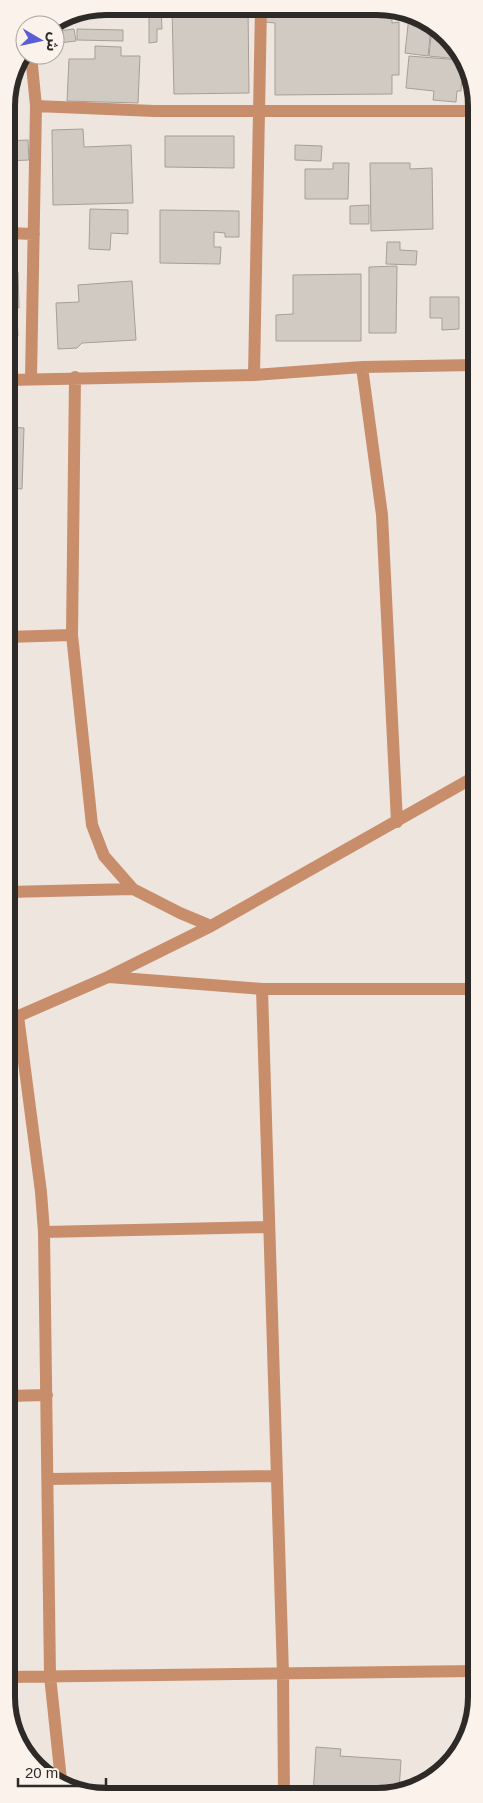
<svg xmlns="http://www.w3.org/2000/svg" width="483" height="1803" viewBox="0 0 483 1803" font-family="Arial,'Noto Sans Arabic',sans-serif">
  <rect width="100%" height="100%" fill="#eee6de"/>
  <path fill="#d1cac2" stroke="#a69f97" d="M149 7H161L162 29H157V42L149 43Z
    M248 7 249 93 174 94 172 9Z
    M364 8H392V23L399 22V75H392V94L275 95V23L265 22V11L364 10Z
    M409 16 431 27 428 56 405 53Z
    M432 27 448 36 459 59 429 56Z
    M74 29 76 41 59 43 58 31Z
    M77 29 123 30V41L77 40Z
    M95 46 121 47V56H140L138 103 67 101 69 59H95Z
    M409 56 460 60 463 65 461 91H457L456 102 433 100 434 91 406 88Z
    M12 76H15L16 115H6V99Z
    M83 129 84 147 131 145 133 203 53 205 52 130Z
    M165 136H234V168L165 167Z
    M28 140 29 160 6 161V141Z
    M295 145 322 146 321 161 295 160Z
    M333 163H349L348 199H305V169H333Z
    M370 163H410V169L432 168 433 229 371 231Z
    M369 205V224H350V206Z
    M90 209 128 210V234L111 233 110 250 89 249Z
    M160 210 239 211V237H225V233L214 232V247H221L220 264 160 263Z
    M387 242H400V250L417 251 416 265 386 264Z
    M397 266 396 333H369V267Z
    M18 272 19 308H7V273Z
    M361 274V341H276V315L293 314V275Z
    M132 281 136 340 82 343 77 348 58 349 56 303 79 302 78 285Z
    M430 297H459V329L442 330V318H430Z
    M7 316H17L18 336 7 337Z
    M7 427 24 428 22 489 7 488Z
    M316 1747 341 1749 340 1756 401 1760 399 1791 391 1796H313Z"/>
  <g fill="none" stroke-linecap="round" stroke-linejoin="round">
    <path stroke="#c88e6c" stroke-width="12" d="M36 106 154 111H476
      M7 233 34 234
      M362 367 382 515 397 822
      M254 375 261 7
      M75 377 72 635 92 825 104 856 133 889 180 913 211 926
      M31 379 36 106 31 55
      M7 380 254 375 362 367 476 365
      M7 637 72 635
      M7 892 133 889
      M109 977 262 989H476
      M262 989 283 1674 284 1795
      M18 1016 41 1192 44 1232 50 1676 61 1780
      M7 1021 108 977 211 926 476 776
      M44 1232 269 1227
      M7 1396 47 1395
      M48 1479 277 1476
      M7 1677 477 1671"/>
  </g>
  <path d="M0 0H483V1803H0ZM106 15H377A91 91 0 0 1 468 106V1697A91 91 0 0 1 377 1788H106A91 91 0 0 1 15 1697V106A91 91 0 0 1 106 15Z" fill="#fbf3eb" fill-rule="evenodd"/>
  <path fill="none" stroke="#2d2a27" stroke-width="6" d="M106 15H377A91 91 0 0 1 468 106V1697A91 91 0 0 1 377 1788H106A91 91 0 0 1 15 1697V106A91 91 0 0 1 106 15Z"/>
  <g transform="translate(40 40) rotate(99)"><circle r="24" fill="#fbf3eb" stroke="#a9a39d"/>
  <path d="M0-4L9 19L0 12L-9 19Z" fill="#5a5ed5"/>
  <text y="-8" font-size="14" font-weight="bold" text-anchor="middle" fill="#2d2a27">ش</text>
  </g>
  <path d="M18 1778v8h88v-8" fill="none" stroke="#2d2a27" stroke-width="2.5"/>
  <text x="25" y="1778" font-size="15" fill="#2d2a27" stroke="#fbf3eb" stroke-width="4" paint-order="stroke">20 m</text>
</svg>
